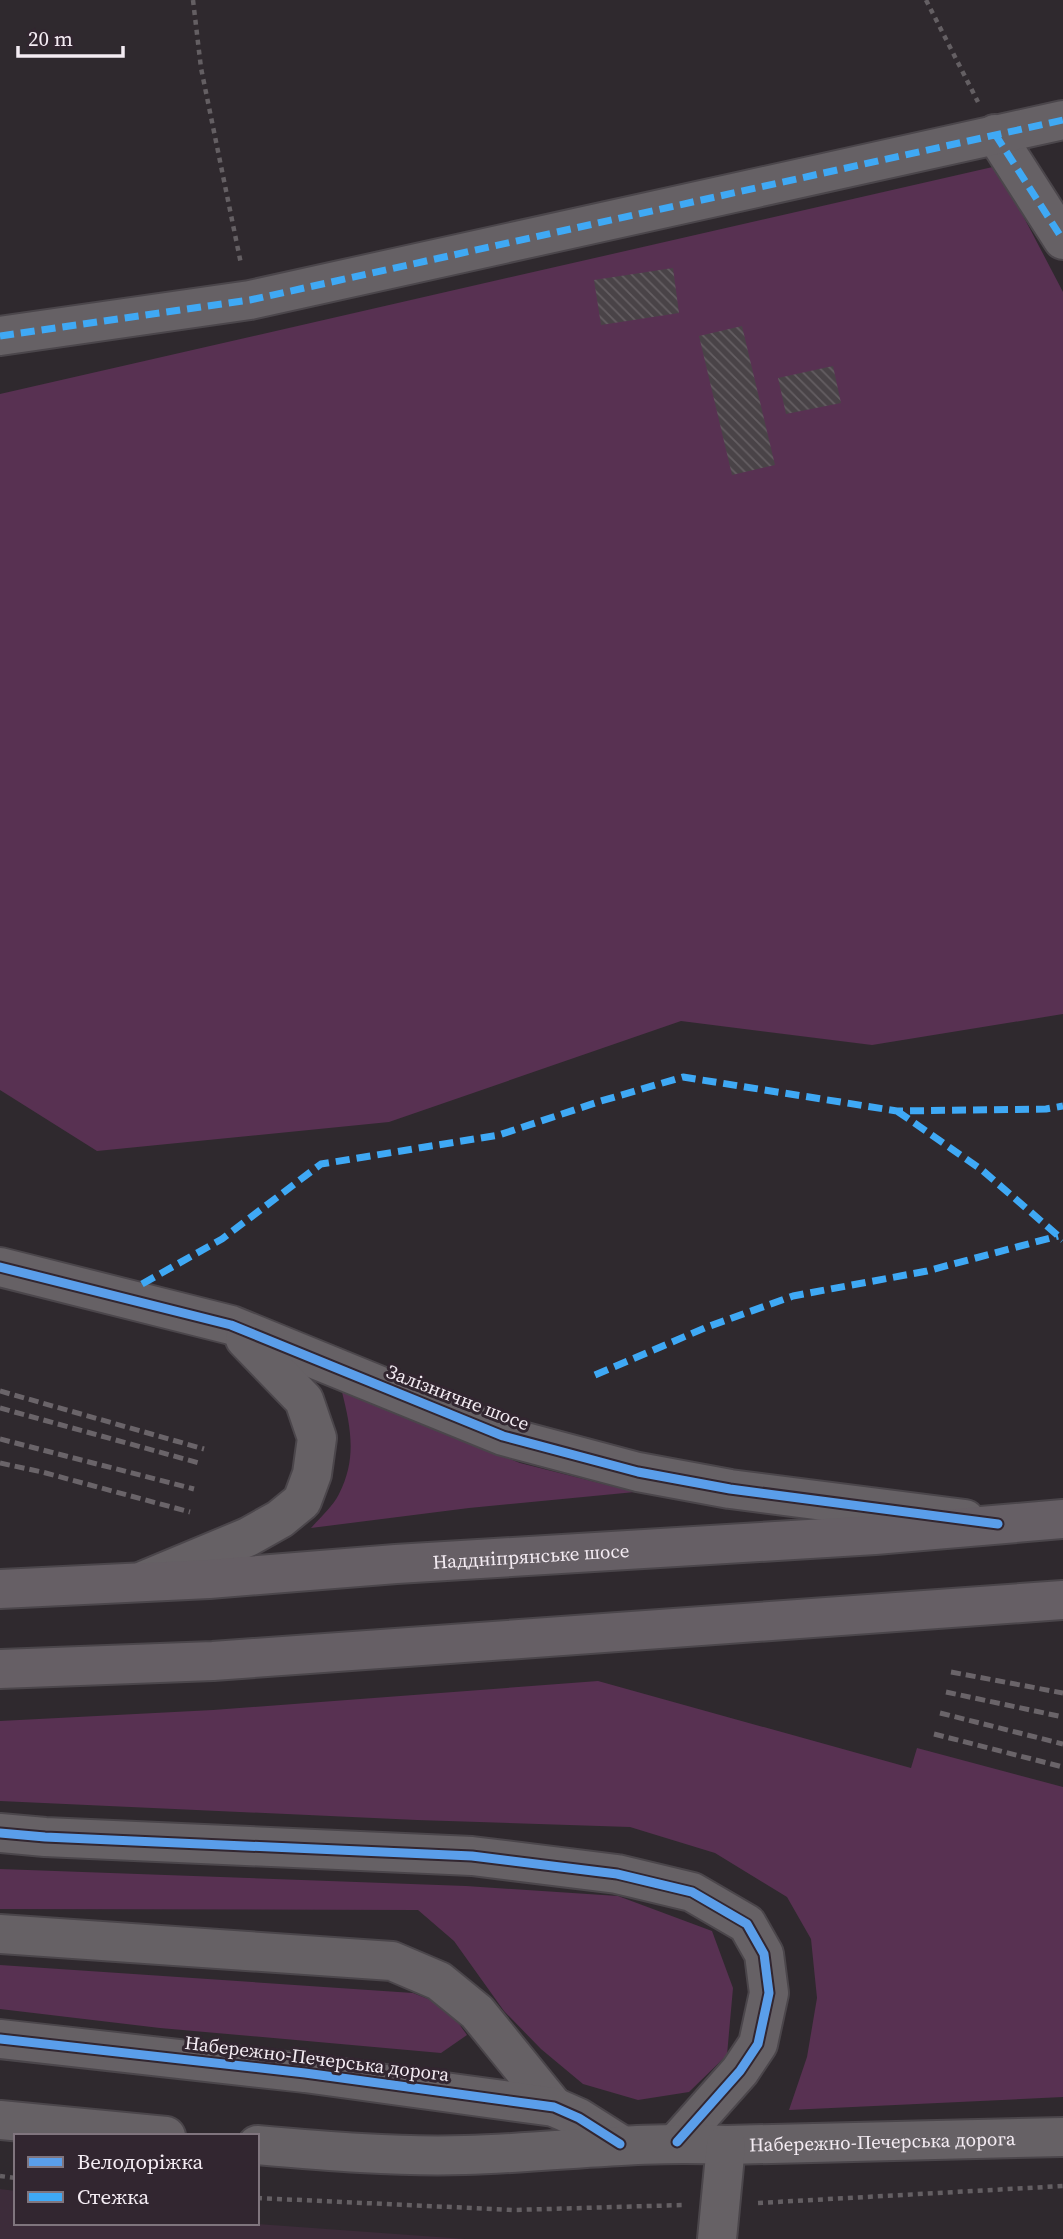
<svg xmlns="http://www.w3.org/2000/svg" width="1063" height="2239" viewBox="0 0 1063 2239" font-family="'Source Serif 4',serif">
  <defs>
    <pattern id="building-back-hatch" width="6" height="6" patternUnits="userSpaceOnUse" patternTransform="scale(1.75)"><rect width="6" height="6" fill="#494347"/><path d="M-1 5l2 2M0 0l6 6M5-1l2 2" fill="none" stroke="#645e62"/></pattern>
  </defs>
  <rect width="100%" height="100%" fill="#2f292e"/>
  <path fill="#3d2c3a" d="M0 2189 16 2191V2223H242L465 2239H0Z"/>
  <path fill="#583152" d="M997 166 1063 292V1014L872 1045 681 1021 389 1122 97 1151 0 1090V394Z
    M342 1392 520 1463 635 1492 469 1508 311 1528C320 1518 333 1506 339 1494 357 1459 351 1428 342 1392Z
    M598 1681 911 1768 917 1748 1063 1787V2097L789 2110 807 2057 817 1998 811 1939 787 1897 715 1853 630 1827 417 1820 0 1801V1721L213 1710Z
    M0 1869 466 1886 618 1896 712 1931 733 1988 727 2055 689 2092 638 2100 583 2084 541 2049 504 2011 454 1941 418 1910 0 1909Z
    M0 1965 413 1993 446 2006 467 2035 441 2053 160 2028 0 2009Z"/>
  <path fill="url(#building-back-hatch)" d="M673 268 679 313 601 325 594 280Z
    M742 326 775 465 732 475 699 336Z
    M833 366 841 403 786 414 778 378Z"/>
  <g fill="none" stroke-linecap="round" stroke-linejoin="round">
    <defs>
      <g id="minor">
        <path d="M995 134 1063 240"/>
        <path d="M0 336 250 300 1063 120"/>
        <path d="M0 1267 231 1325 503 1436 638 1472 730 1489 965 1519"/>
        <path d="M145 1580 248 1537 280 1519 302 1501 312 1474 317 1438 304 1400 245 1339"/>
        <path d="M0 1833 45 1837 472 1856 617 1874 692 1892 747 1924 764 1954 769 1993 758 2044 740 2071 677 2142"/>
        <path d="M0 1934 392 1961 439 1981 477 2012 554 2107"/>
        <path d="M0 2039 305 2073 554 2107 579 2118 620 2144"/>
        <path d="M0 2120 166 2136"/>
        <path id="s1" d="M257 2145C326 2151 396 2157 465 2155 552 2153 638 2140 726 2145L1063 2137"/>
        <path d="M717 2239 726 2145"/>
      </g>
      <g id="major">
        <path id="s2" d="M0 1589 209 1579 396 1564 875 1535 1063 1519"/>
        <path d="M0 1669 213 1661 1063 1600"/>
      </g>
    </defs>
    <use href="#minor" stroke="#4b464b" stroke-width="42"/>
    <use href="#major" stroke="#4b464b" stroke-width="42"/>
    <path stroke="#645f63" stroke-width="4.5" stroke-dasharray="5 5" stroke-linecap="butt" d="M193 0 201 68 241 264
      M926 0 978 102
      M0 2176 16 2178
      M257 2198 514 2210 683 2205
      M758 2203 1063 2186"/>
    <use href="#minor" stroke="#666165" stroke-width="38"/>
    <use href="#major" stroke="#665f65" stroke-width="38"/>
    <path stroke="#6a6469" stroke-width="5" stroke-dasharray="10 5" stroke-linecap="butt" d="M0 1391 204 1449
      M0 1408 199 1463
      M0 1439 194 1489
      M0 1463 42 1472 190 1512
      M951 1672 1063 1693
      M946 1692 1063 1717
      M940 1713 1063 1744
      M934 1734 1063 1767"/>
    <path stroke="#3fa9f5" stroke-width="7" stroke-dasharray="14 7" stroke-linecap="butt" d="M995 134 1063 240
      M0 336 250 300 1063 120
      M897 1111 982 1170 1063 1240
      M142 1284 222 1239 321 1164 499 1135 601 1101 683 1077 897 1111 1046 1109 1063 1106
      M595 1375 707 1327 793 1296 927 1271 1058 1236"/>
    <defs>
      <path id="cycleway" d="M0 1267 231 1325 503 1436 638 1472 730 1489 998 1524
        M0 1833 45 1837 472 1856 617 1874 692 1892 747 1924 764 1954 769 1993 758 2044 740 2071 677 2142
        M0 2039 305 2073 554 2107 579 2118 620 2144"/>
    </defs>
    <use href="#cycleway" stroke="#322630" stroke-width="13"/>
    <use href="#cycleway" stroke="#5a9eea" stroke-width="9"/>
  </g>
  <g text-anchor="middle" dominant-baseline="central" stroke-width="6" stroke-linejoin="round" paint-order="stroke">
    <g font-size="19" fill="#f4ecf3" stroke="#322630">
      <text transform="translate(458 1397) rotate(21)">Залізничне шосе</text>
      <text stroke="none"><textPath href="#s2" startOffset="532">Наддніпрянське шосе</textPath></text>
      <text transform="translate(317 2058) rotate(7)">Набережно-Печерська дорога</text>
      <text stroke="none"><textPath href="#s1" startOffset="626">Набережно-Печерська дорога</textPath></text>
    </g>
  </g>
  <rect x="14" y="2134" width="245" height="91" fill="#322630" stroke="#80757e" stroke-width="2"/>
  <rect x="28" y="2157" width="35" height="10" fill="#5a9eea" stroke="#80757e" stroke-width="2"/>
  <text x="77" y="2169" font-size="21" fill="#f4ecf3">Велодоріжка</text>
  <rect x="28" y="2192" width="35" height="10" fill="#3fa9f5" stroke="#80757e" stroke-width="2"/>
  <text x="77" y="2204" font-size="21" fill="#f4ecf3">Стежка</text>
  <path d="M18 46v10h105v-10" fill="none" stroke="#f4ecf3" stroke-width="3.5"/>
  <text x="28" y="46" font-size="21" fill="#f4ecf3" stroke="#322630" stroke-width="5" paint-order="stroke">20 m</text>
</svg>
